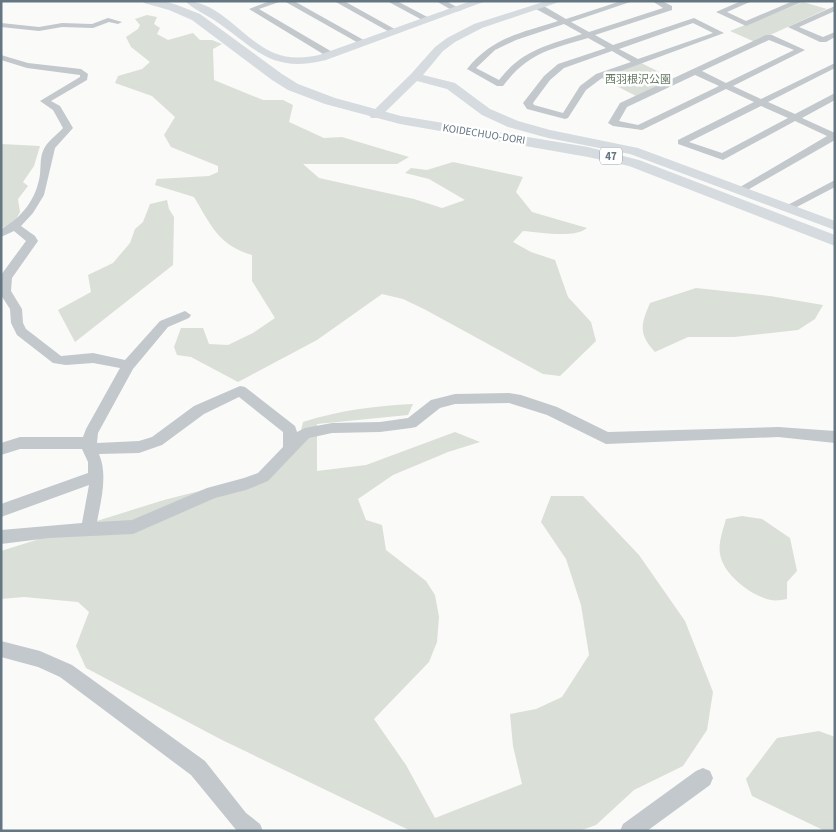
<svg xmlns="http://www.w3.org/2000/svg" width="836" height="832" viewBox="0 0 836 832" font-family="'Source Sans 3','Noto Sans JP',sans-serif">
  <rect width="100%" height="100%" fill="#fafaf8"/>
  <path fill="#dadfd7" d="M803 2 827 9 755 42 730 31Z
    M147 15 157 17 154 24 160 28 157 34 168 40 193 33 200 40H212L222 44 213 49 214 80 263 100H283L293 105 289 122 324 138 342 137 409 157 397 164H303L319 178 414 199 442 208 465 200 429 179 405 173 411 168 427 170 453 162 523 177 516 192 532 212 587 228C574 239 539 232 523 231L513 242 531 252 555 260 568 297 591 322 596 341 560 376 543 374 424 309 403 299 382 294 317 340 238 382 191 357 177 355 174 347 181 328H203L209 344 228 345 253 333 275 318 252 281V255C218 245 211 225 194 197L155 185 157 179 209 176 218 172V166L171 147 164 135 175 117 152 96 115 83 118 76 142 69 150 62 131 47 126 37 138 29 140 25 135 19Z
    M641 63 674 79 636 96 601 78Z
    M1 144 40 146 34 166 23 182 28 186 18 199 20 212 14 223 1 228Z
    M167 200 169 209 174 217 173 265 75 342 58 310 91 292 88 275 113 263 130 243 135 229 143 222 150 204Z
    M696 288 770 296 823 305 815 319 798 330 734 337H688L655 352C638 334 641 324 650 303Z
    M413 404 408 415 317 424V471L366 465 455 432 480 442 448 452 393 475 358 499 366 520 382 525 386 550 426 581 435 595 439 617 437 642 429 662 374 719 406 765 435 818 522 784 513 746 510 714 536 709 562 697 589 655 581 605 566 559 541 522 551 496H583L639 555 685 621 713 692 707 730 683 766 634 790 596 825 579 831H411L222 740 86 668 76 646 89 612 78 602 24 597 1 599V551L164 500 219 486 272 475 296 451 303 422C341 410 374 406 413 404Z
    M742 516 762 519 790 538 797 571 787 582V599C782 600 775 601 771 600 751 596 723 574 720 554 718 543 723 530 726 519Z
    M819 731 835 737V831H825L752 796 746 779 777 738Z"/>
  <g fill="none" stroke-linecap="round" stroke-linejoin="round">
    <path fill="#c3c8cc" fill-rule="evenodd" d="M270 1H282L259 9 334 53V57H328L249 9Z
      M284 1H294L369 43 362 45Z
      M334 1H344L400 32 393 34Z
      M387 1H397L433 20 426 22Z
      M436 1H446L462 10 455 12Z
      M621 1H633L571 22 589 32 663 8 652 1H662L672 6V10L595 35 613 45 694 18 724 33 602 78 586 90 568 118 565 119 527 109 523 103 544 76 558 64 606 48 588 38C549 50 529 52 503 86H497L467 69C493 37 521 33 558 21L536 9V5H542L566 19ZM693 23 713 33 638 59 619 49ZM564 24 582 34C548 45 522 50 499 80L476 68 495 50 516 40ZM612 51 631 62 596 74 580 86 563 113 534 105 533 103 550 80 564 68Z
      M741 1H752L727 12 746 21 793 1H804L746 26 716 12Z
      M835 6V11L799 27 823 37 835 32V37L826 42H820L788 27Z
      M108 18 122 22 118 24 109 22 93 28 62 27 39 31 1 27V23L39 27 62 23 92 24Z
      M766 35H772L805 50 733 86 761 99 835 63V68L768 102 795 114 835 93V100L802 118 835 133V140L744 192H736L735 190 827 136 795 121 723 160 678 144V140L754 102 726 89 642 130 613 126 608 123 620 103ZM769 40 794 50 726 83 702 71ZM695 75 719 86 638 125 619 121 627 107ZM761 106 788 118 722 153 689 142Z
      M1 55 28 63 81 69 88 74 87 80 51 101 60 106 73 128 55 148 44 195 33 213 21 226 35 236 38 241 12 278 11 291 22 309 23 323 26 329 61 356 93 353 125 360 160 321 185 311 191 315 189 318 168 327 133 369 98 433 97 443 139 441 152 437 194 406 240 386 245 387 295 426 297 432 305 428 332 423 380 422 408 418 431 400 455 394 509 393 521 395 557 407 608 432 778 427 835 431V443L778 437 606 444 547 415 509 403 455 404 440 408 416 427 411 428 380 432 332 433 309 438 268 481 246 490 215 498 133 534 49 538 1 544V530L82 523 89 485 1 517V504L88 473V462L82 449H20L1 455V443L20 437H83L86 429 120 368 93 363 66 365 53 363 17 335 11 323 10 309 1 295V275L26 241 14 231 1 237V229C22 218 37 198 40 174 41 166 40 158 43 151 47 141 56 136 63 128L53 110 40 101 80 77V75L27 68 1 60ZM239 397 283 432V447L258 473 244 478 207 488 132 520 97 522C101 500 108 475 99 454L139 453 162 445 204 414Z
      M835 180V187L791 210H783L782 208Z
      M1 641 40 651 72 665 205 761 246 813 260 824 263 831H237L191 775 60 677 38 667 1 657Z
      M703 768 710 771 713 778 710 785 647 831H620L623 824 696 771Z"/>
    <path fill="#d6dbdf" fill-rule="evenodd" d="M185 1C220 1 243 40 274 53 288 59 305 58 319 55L471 1H486L326 60C270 74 256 48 214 20 205 14 193 9 185 1Z
      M546 1H562L482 28 455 42 443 51 423 75 455 83 490 109 518 121 550 130 638 148 835 221V230L630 154 548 138 508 127 482 115 447 89 417 81 379 118H371L369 115 411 74 435 47 447 38 474 24Z"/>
    <path fill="#d6dbdf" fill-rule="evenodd" d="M142 1H164L177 5 200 14 282 74 298 84 335 98 401 116 588 147 639 160 835 235V246L629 166 588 157 400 124 325 104 288 90 272 80 192 20 169 10 144 3Z"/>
  </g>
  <g text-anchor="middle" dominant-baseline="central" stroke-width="5" stroke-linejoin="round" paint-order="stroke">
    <g font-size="11" fill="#687a64" stroke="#fff">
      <text x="638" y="79">西羽根沢公園</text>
    </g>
    <g font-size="11" fill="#657683" stroke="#fff">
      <text transform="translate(484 134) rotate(9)">KOIDECHUO-DORI</text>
    </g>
    <rect fill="#fff" stroke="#939fa8" stroke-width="1" x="600" y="147.5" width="22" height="17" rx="4"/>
    <g font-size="11" font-weight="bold" fill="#657683">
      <text x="611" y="156">47</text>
    </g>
  </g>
  <rect width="836" height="832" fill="none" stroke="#657683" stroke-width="5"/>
</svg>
